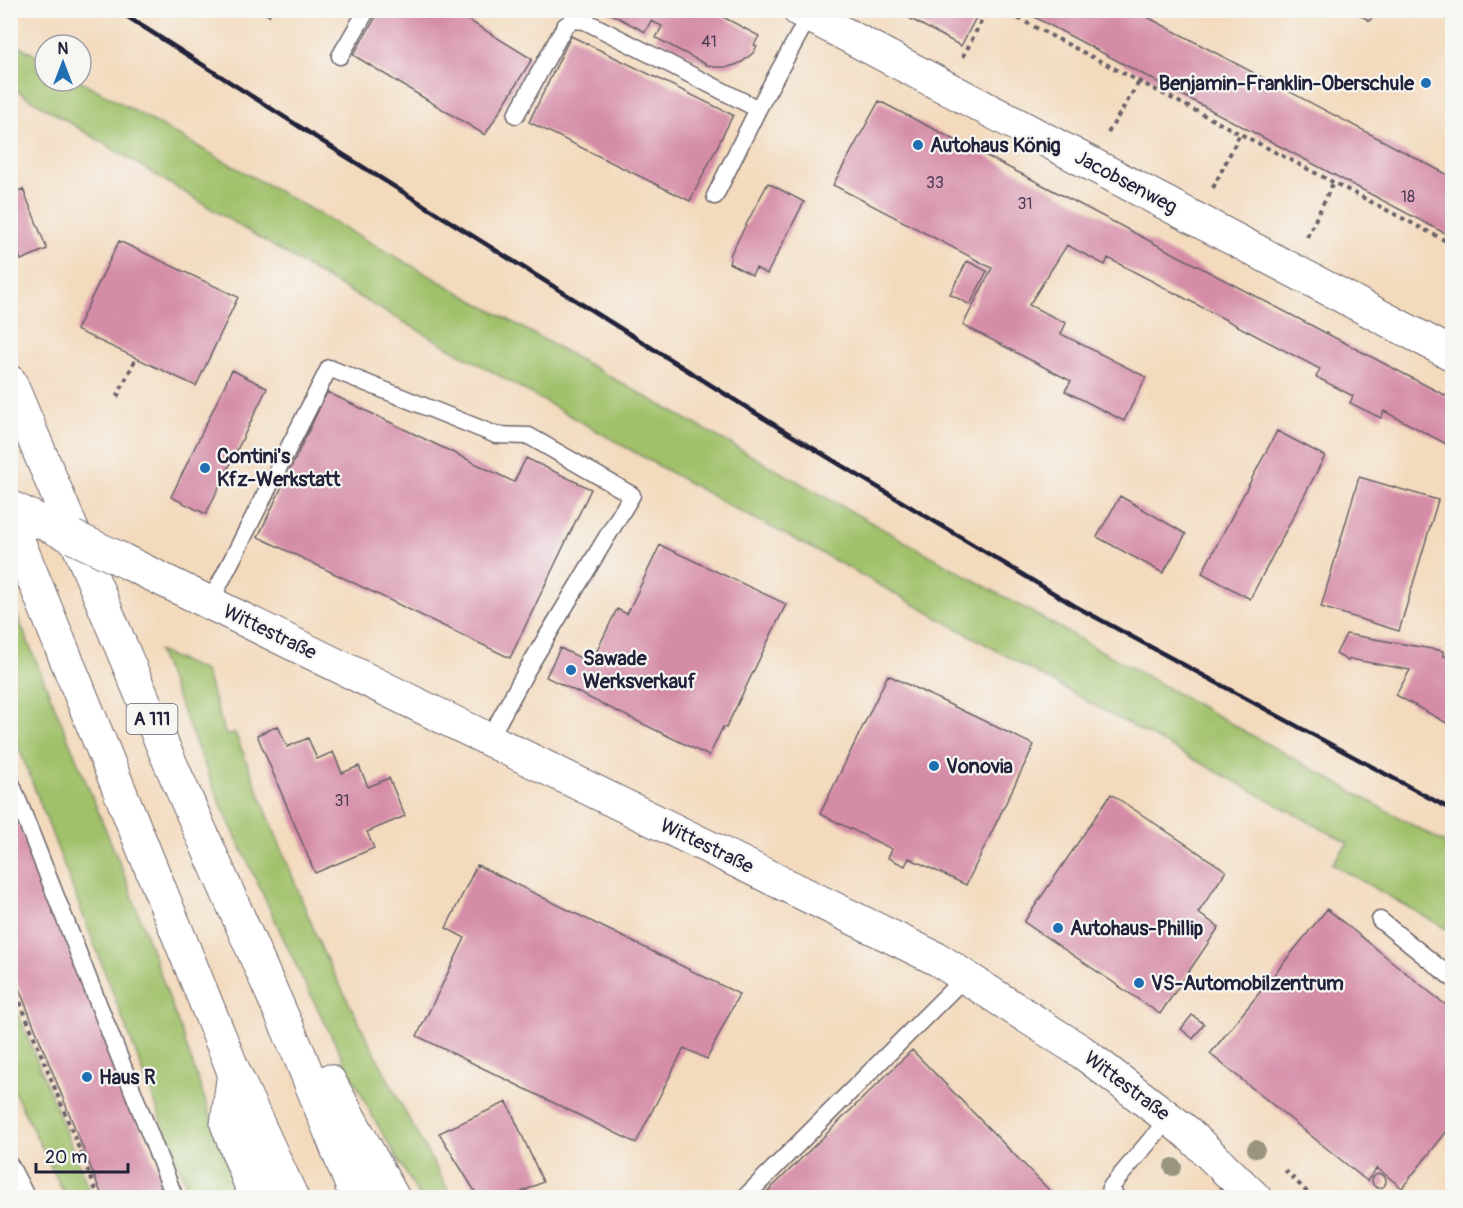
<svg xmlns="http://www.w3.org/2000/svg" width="1463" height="1208" viewBox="0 0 1463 1208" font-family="Pangolin,sans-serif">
  <rect width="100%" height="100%" fill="#f6f6f2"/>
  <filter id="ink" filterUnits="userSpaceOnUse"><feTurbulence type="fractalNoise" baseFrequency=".0167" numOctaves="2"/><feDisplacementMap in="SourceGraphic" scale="12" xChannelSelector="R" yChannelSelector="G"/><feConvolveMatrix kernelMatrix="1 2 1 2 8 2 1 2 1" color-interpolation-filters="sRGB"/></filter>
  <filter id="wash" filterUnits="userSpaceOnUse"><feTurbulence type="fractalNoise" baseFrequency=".008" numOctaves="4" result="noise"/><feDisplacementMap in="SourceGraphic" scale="24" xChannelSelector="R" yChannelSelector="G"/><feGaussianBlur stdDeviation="1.35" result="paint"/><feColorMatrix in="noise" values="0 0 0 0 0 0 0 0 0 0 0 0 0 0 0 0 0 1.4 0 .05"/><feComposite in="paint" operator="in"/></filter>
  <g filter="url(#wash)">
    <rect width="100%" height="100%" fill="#f3dabd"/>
    <path fill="#a0c16a" stroke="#617252" stroke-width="1.5" d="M11 41 45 61V81H81L1452 847V932L1332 864 1348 843 1114 716 840 563 730 506 324 277 11 87Z
      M10 598 126 879 183 1037 239 1197H191L11 727Z
      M158 651 205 671 226 736 235 733 322 950 405 1112 452 1197H420L374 1119 303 980 221 805Z
      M10 996H11L92 1197H66L11 1085Z"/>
    <g id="blocks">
      <path fill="#d58ca7" d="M260 10H272L269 16Z
        M380 10H452L532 59 485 135 353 55Z
        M604 10H690L693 13 695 10H710L759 36 754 45 757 46 753 53 742 62 735 65 728 67H714L707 65 656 38 662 26 651 21 645 32Z
        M894 10H980L961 46Z
        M1021 10H1134L1452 177V237Z
        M1351 10H1376L1370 21Z
        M571 36 733 115 690 201 529 122Z
        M879 101 1037 182 1452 399V447L1384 411 1381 418 1350 403 1353 396 1316 377 1320 369 1108 258 1105 265 1067 245 1029 305 1066 323 1061 334 1146 377 1124 421 1065 391 1071 381 963 325 992 268 833 185Z
        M768 183 804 202 767 274 756 268 752 275 729 263 731 256 730 255Z
        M23 189 47 249 21 260 10 235V194Z
        M119 241 238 297 196 386 76 330Z
        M967 261 987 271 970 305 950 294Z
        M232 370 267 388 206 514 171 497Z
        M327 392 514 482 526 458 591 489 510 658 258 537Z
        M1277 431 1325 456 1250 599 1202 573Z
        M1359 477 1438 500 1399 631 1321 607Z
        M1120 496 1186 534 1163 573 1097 537Z
        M660 545 786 604 726 728 723 727 709 756 546 677 560 648 591 663 617 609 627 614Z
        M1346 634 1443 651V656L1452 657V726L1396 695 1410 670 1350 659 1348 661 1336 654Z
        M888 675 1034 745 966 885 909 858 905 866 888 858 892 849 820 814Z
        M278 726 287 747 308 738 317 759 333 752 342 773 359 766 368 787 389 778 405 816 367 832 374 848 315 873 257 735Z
        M1111 794 1226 871 1198 913 1219 927 1160 1014 1024 922Z
        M10 803 164 1187 138 1198H103L10 966Z
        M477 865 739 994 707 1059 684 1048 636 1143 417 1036 465 938 446 928Z
        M1327 909 1452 1010V1134L1448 1130 1402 1188 1377 1168 1367 1181 1210 1054Z
        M1192 1015 1204 1024 1193 1039 1181 1029Z
        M912 1050 1057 1198H761Z
        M507 1102 543 1182 509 1198H479L439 1133Z
        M1372 1181a7 7 0 1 1 14 0a7 7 0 1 1-14 0Z"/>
    </g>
  </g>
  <g filter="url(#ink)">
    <use href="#blocks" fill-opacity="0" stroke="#6b6268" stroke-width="1.5"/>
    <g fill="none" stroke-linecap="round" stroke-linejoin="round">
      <defs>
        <path id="service" d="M340 56 367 10
          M516 115 565 26 573 20 585 21 758 109
          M715 196 758 109 809 16
          M210 603 329 368 496 435 529 436 632 495 528 668 489 739
          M10 780 175 1198
          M1380 920 1452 978
          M10 1165 27 1198
          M744 1198 966 976
          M1117 1198 1110 1188 1169 1118"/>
        <path id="minor" d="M799 10 1452 354"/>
        <path id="secondary" d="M10 507 73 537
          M118 558 939 960 1082 1052 1188 1133 1255 1198"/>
        <path id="motorway" d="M10 382 165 751 299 1054 357 1198
          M10 521 234 1072 292 1198
          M234 1072 227 1124 256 1198
          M329 1081 393 1198"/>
      </defs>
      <use href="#service" stroke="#6b6268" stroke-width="19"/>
      <use href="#minor" stroke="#6b6268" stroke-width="35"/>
      <use href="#secondary" stroke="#6b6268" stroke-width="35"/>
      <use href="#motorway" stroke="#6b6268" stroke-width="35"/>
      <path stroke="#6b6268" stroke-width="4" stroke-dasharray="4.5 4.5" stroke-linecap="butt" d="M1002 10 1452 244
        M963 57 987 10
        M1108 133 1139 82
        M1213 188 1240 134
        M1307 237 1333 183
        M117 397 136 358
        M10 977 99 1198
        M1285 1170 1313 1198"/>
      <use href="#service" stroke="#fff" stroke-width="16"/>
      <use href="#minor" stroke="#fff" stroke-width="33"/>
      <use href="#secondary" stroke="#fff" stroke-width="33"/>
      <use href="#motorway" stroke="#fff" stroke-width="33"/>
      <path stroke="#22223b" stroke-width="4.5" d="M117 10 339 152 781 429 1075 606 1452 810"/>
      <defs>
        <path id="secondary-bridge" d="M73 537 118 558"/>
      </defs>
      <use href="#secondary-bridge" stroke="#6b6268" stroke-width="35" stroke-linecap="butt"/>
      <use href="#secondary-bridge" stroke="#fff" stroke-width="33"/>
    </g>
    <g fill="#98947e">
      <circle cx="1256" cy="1149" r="9"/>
      <circle cx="1173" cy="1167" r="9"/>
    </g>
  </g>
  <g fill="#1f6fb2" stroke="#f6f6f2" stroke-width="2">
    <circle cx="1426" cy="83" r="6"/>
    <circle cx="918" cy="145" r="6"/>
    <circle cx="205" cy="468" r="6"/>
    <circle cx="571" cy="670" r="6"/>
    <circle cx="934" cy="766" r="6"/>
    <circle cx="1058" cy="928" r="6"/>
    <circle cx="1139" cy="983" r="6"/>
    <circle cx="87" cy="1077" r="6"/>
  </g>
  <g text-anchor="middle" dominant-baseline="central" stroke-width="4.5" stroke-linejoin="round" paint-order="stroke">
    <g font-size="16" fill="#4f3c56">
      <text x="709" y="42">41</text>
      <text x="935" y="183">33</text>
      <text x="1408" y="197">18</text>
      <text x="1025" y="204">31</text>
      <text x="342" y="801">31</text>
    </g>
    <rect fill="#f6f6f2" stroke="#626272" stroke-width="1.5" x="126.5" y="704" width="51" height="30" rx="4.5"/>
    <g font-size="18" font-weight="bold" fill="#22223b">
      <text x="152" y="719">A 111</text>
    </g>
    <g font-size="20" font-weight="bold" fill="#22223b" stroke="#f6f6f2" text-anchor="start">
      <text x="1414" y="83" text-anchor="end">Benjamin-Franklin-Oberschule</text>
      <text x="930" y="145">Autohaus König</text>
      <text x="217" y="456">Contini's<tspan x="217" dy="23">Kfz-Werkstatt</tspan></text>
      <text x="583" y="658">Sawade<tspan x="583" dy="23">Werksverkauf</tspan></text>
      <text x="946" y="766">Vonovia</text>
      <text x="1070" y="928">Autohaus-Phillip</text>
      <text x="1151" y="983">VS-Automobilzentrum</text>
      <text x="99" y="1077">Haus R</text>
    </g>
    <g font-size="20" fill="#22223b" stroke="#f6f6f2">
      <text transform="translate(1126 182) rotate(28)">Jacobsenweg</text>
      <text transform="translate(270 632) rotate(26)">Wittestraße</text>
      <text transform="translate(707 846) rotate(26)">Wittestraße</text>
      <text transform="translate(1127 1086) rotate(37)">Wittestraße</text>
    </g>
  </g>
  <rect width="1463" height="1208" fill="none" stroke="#f6f6f2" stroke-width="36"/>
  <g transform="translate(63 63)"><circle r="28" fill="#f6f6f2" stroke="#a1a1a9" stroke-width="1.5"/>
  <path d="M0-4.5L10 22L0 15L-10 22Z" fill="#1f6fb2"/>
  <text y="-9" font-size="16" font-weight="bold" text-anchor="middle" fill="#22223b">N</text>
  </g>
  <path d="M36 1163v9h92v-9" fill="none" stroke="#22223b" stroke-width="3"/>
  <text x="45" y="1163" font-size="18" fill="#22223b" stroke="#f6f6f2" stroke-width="4.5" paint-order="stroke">20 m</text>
</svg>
